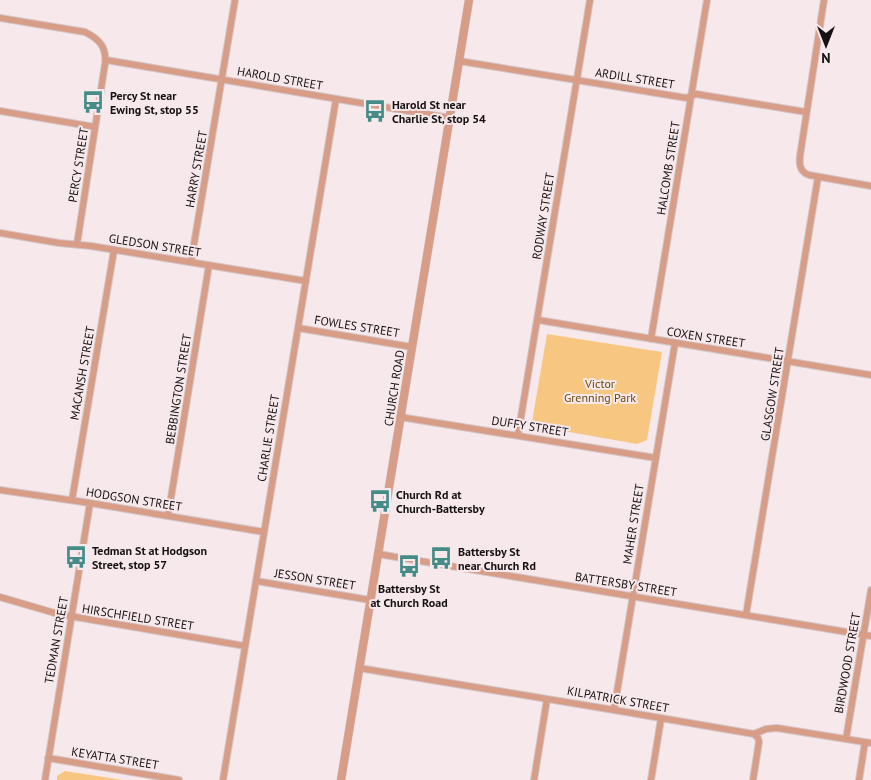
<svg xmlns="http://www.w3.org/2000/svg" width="871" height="780" viewBox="0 0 871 780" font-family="'PT Sans',sans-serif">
  <rect width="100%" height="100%" fill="#f7e9eb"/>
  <path fill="#f7c782" d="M547 334 662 352 647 440 637 444 535 426 532 422Z
    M65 771 123 780H57V776Z"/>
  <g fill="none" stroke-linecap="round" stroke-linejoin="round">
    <defs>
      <path id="minor" d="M824 0 800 156C799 165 800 172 809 175L871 186
        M0 18 85 32C99 39 107 47 105 64L77 244
        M106 60 450 118
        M459 61 687 98 696 94 806 112
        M0 111 95 127
        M0 233 59 243 91 246 306 281
        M191 262 235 0
        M538 320 871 375
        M298 328 412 347
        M651 339 707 0
        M400 417 656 458
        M518 435 590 0
        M0 490 90 503 264 532
        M72 500 114 250
        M168 516 209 265
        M378 554 871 636
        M256 581 370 600
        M0 597 58 614 245 646
        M746 615 818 177
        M359 668 614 710 754 734 766 729 777 728 871 743
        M614 710 675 343
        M846 739 871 590
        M48 758 179 780
        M45 780 90 503
        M223 780 336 99
        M534 780 547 699
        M651 780 661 719
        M753 780 759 742 758 738 754 734
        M859 780 865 742"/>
      <path id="tertiary" d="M341 780 469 0"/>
    </defs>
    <use href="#minor" stroke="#d3c6c8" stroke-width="8"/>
    <use href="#tertiary" stroke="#d3c6c8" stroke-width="9"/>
    <use href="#minor" stroke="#d89d87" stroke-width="6"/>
    <use href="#tertiary" stroke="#d89d87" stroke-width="8"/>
  </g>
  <defs>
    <symbol id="bus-bare" viewBox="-9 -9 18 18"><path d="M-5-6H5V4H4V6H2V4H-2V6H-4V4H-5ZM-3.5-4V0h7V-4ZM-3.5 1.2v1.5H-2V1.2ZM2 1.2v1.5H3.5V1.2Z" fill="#458c88" stroke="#f7e9eb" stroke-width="2.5" paint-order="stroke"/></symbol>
  </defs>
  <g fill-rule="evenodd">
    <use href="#bus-bare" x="77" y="86" width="32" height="32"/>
    <use href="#bus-bare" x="359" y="95" width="32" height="32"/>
    <use href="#bus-bare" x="364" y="485" width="32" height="32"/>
    <use href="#bus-bare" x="60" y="541" width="32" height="32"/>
    <use href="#bus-bare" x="425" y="542" width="32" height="32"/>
    <use href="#bus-bare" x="393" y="550" width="32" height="32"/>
  </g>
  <g text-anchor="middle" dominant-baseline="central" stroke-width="4" stroke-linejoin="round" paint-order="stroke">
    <g font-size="12" fill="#161112" stroke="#f7e9eb">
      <text transform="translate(280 78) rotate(10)">HAROLD STREET</text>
      <text transform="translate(635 78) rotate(9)">ARDILL STREET</text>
      <text transform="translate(78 165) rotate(-81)">PERCY STREET</text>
      <text transform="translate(668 168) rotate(-81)">HALCOMB STREET</text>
      <text transform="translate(196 169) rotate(-80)">HARRY STREET</text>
      <text transform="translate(543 216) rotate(-81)">RODWAY STREET</text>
      <text transform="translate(155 245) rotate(9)">GLEDSON STREET</text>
      <text transform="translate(357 326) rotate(9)">FOWLES STREET</text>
      <text transform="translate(706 337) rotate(9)">COXEN STREET</text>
      <text transform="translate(82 373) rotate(-80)">MACANSH STREET</text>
      <text transform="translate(394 388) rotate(-81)">CHURCH ROAD</text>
      <text transform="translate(178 389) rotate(-81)">BEBBINGTON STREET</text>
      <text transform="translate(772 394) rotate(-81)">GLASGOW STREET</text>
      <text transform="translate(530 426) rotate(9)">DUFFY STREET</text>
      <text transform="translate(268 438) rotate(-81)">CHARLIE STREET</text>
      <text transform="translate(134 499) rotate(9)">HODGSON STREET</text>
      <text transform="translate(633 524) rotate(-81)">MAHER STREET</text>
      <text transform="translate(315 579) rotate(9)">JESSON STREET</text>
      <text transform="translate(626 584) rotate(9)">BATTERSBY STREET</text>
      <text transform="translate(138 617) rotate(9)">HIRSCHFIELD STREET</text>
      <text transform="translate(56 640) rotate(-80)">TEDMAN STREET</text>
      <text transform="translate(847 663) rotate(-80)">BIRDWOOD STREET</text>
      <text transform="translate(618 699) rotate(10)">KILPATRICK STREET</text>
      <text transform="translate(115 758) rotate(9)">KEYATTA STREET</text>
    </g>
    <g font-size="12" font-weight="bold" fill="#161112" stroke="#f7e9eb" text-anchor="start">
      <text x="110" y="95">Percy St near<tspan x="110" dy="14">Ewing St, stop 55</tspan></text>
      <text x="392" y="104">Harold St near<tspan x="392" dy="14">Charlie St, stop 54</tspan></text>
      <text x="396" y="494">Church Rd at<tspan x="396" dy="14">Church-Battersby</tspan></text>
      <text x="92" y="550">Tedman St at Hodgson<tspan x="92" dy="14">Street, stop 57</tspan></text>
      <text x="458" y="551">Battersby St<tspan x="458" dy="14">near Church Rd</tspan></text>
      <text x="409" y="588" text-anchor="middle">Battersby St<tspan x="409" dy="14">at Church Road</tspan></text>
    </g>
    <g font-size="12" fill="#6c4a0d" stroke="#f7e9eb">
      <text x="600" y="383">Victor<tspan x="600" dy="14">Grenning Park</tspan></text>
    </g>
  </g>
  <g transform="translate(826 45) rotate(180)" stroke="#f7e9eb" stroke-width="4" paint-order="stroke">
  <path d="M0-4L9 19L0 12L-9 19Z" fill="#161112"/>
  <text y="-8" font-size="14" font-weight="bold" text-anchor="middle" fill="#161112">N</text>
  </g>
</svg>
